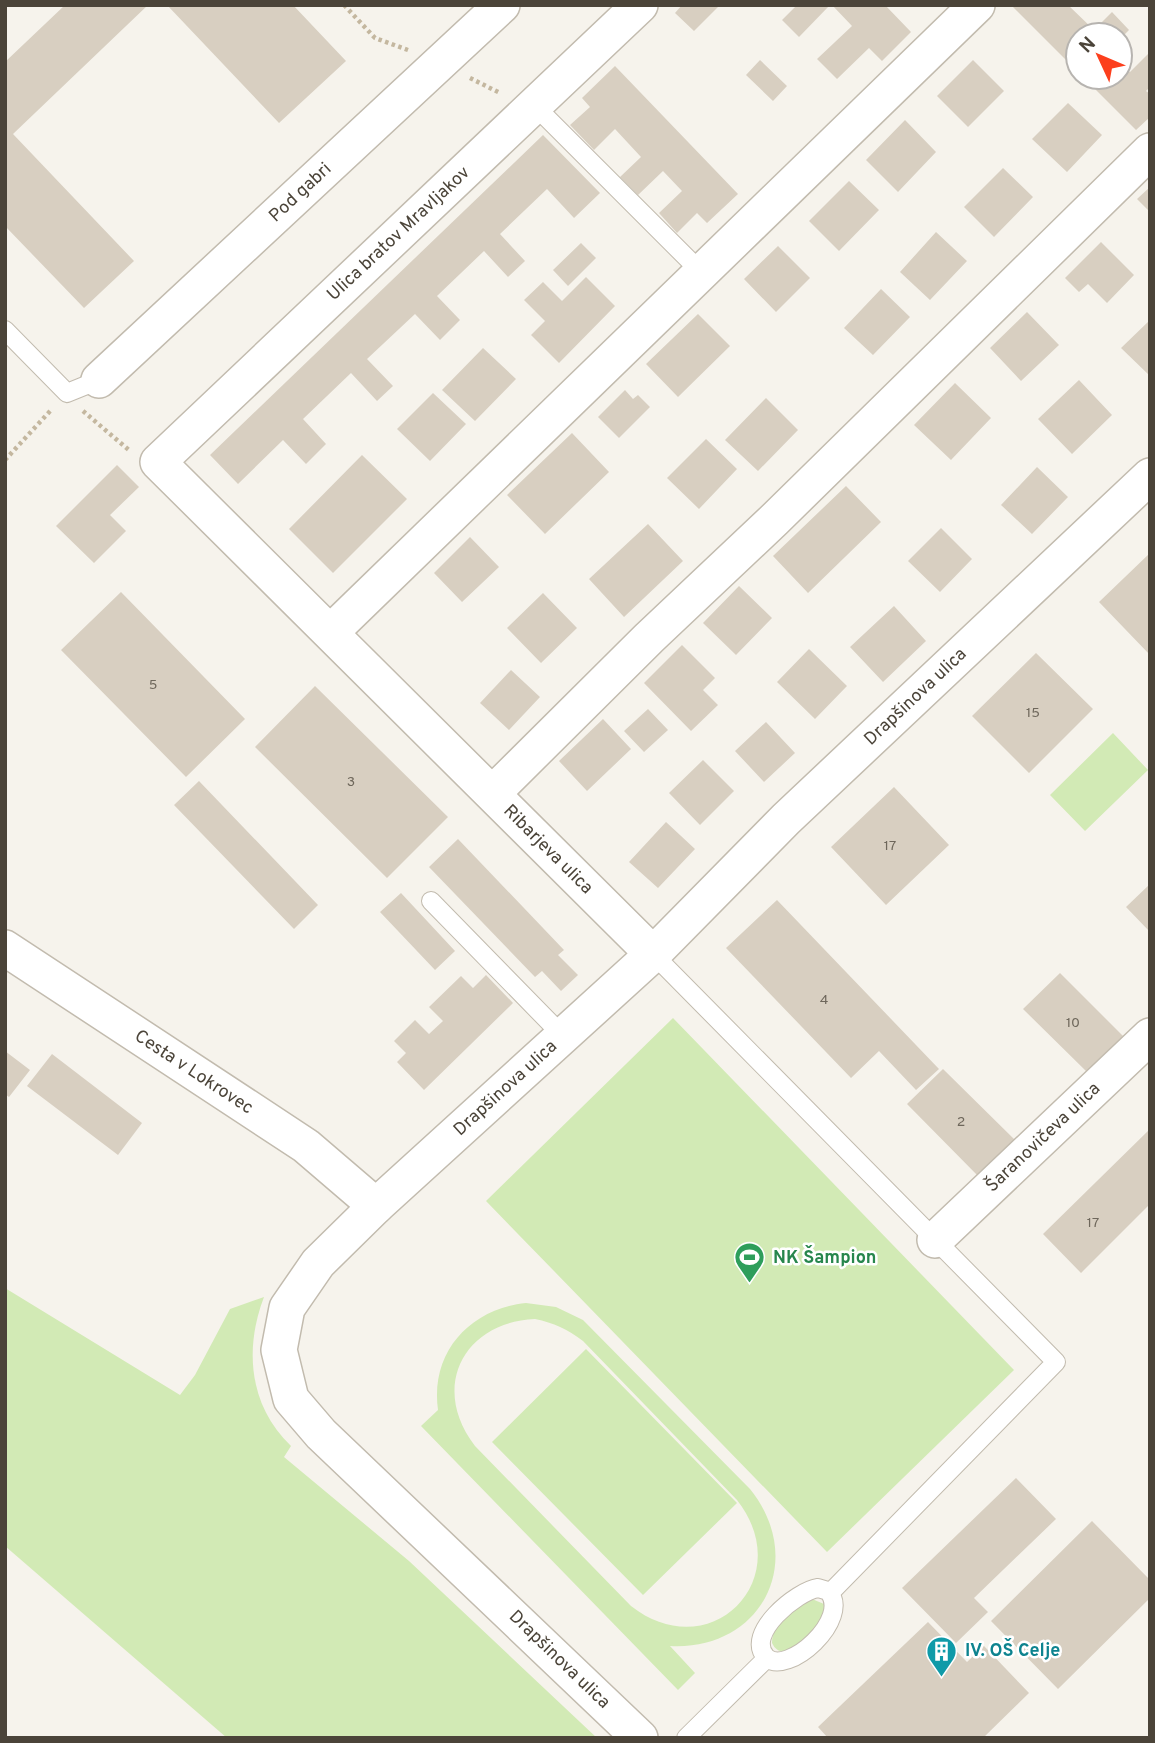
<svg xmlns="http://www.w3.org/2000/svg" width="1155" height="1743" viewBox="0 0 1155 1743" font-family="Overpass,sans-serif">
  <rect width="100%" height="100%" fill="#f6f3ec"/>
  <path fill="#d2eab5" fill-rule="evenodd" d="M1113 733 1148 770 1085 831 1050 795Z
    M673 1018 1014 1370 827 1552 486 1201Z
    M5 1288 180 1395 195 1375 230 1309 264 1297C244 1349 249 1406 291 1446L284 1457 409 1561 597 1738H227L5 1546Z
    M526 1303 556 1307 583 1320 750 1489C808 1561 761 1651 670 1646L695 1673 678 1690 421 1426 438 1410C430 1352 470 1309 526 1303ZM535 1319C554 1323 567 1329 583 1341L737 1500C799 1579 710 1668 631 1606L475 1446C430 1388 463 1322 535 1319Z
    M586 1349 737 1503 643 1595 492 1442Z
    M812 1599 824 1604C825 1609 826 1615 823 1620 815 1634 783 1667 772 1643 773 1620 794 1608 812 1599Z"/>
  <path fill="#d8cfc1" d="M65 5H148L13 134 134 261 84 308 5 226V62Z
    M167 5H293L346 61 279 123Z
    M682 5H720L694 31 675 13Z
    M797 5H830L799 37 782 20Z
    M832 5H885L911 32 882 61 869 48 837 79 817 59 852 26Z
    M1011 5H1068L1094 30 1112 12 1129 30 1120 39V35H1078V72Z
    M1150 52V87L1146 91 1150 94V117L1136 130 1083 77H1120V62L1130 72Z
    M760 60 787 86 773 101 746 75Z
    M973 60 1004 91 968 127 937 96Z
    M615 66 738 194 707 223 697 213 677 233 659 213 682 191 663 171 638 195 620 177 641 157 615 129 594 150 570 125 590 107 582 98Z
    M1068 103 1102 135 1067 172 1032 139Z
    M905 120 936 152 898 192 866 160Z
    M543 135 600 193 574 218 547 189 500 234 525 261 508 277 484 251 437 296 460 320 440 340 415 314 367 359 393 386 377 401 351 373 303 419 326 444 306 464 283 440 238 484 210 455Z
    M1003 168 1033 197 994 237 964 207Z
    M849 181 879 210 839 251 809 221Z
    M1150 187V212L1137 199Z
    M936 232 967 261 930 300 900 272Z
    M1101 242 1134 275 1107 303 1088 284 1079 292 1065 278Z
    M581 243 596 258 568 286 553 270Z
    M778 246 810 278 776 312 744 279Z
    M586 277 615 306 559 363 531 335 545 321 524 300 543 282 562 301Z
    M881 289 910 317 873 355 844 328Z
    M1027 312 1059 345 1021 381 990 348Z
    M698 314 730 346 678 397 646 364Z
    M1150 320V376L1121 348Z
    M483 348 516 379 475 421 442 390Z
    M1079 380 1112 415 1072 454 1038 419Z
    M955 383 991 418 951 460 914 425Z
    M625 390 633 399 638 395 650 407 619 438 598 417Z
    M433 393 466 424 430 461 397 429Z
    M766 398 798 430 758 471 725 440Z
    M572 433 609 472 545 534 507 495Z
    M706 439 737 469 699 509 667 478Z
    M362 455 407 499 333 573 289 529Z
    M117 465 139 487 110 515 126 531 94 563 56 526Z
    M1037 467 1068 497 1032 534 1001 505Z
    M846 486 881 522 808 593 773 556Z
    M648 524 683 561 624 617 589 579Z
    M941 528 972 559 940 592 908 561Z
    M470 537 499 567 462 602 434 573Z
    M1150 553V655L1099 602Z
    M739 586 772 618 736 655 703 623Z
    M121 592 245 719 186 777 61 650Z
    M543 593 577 628 541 663 507 628Z
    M894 606 926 641 883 682 850 647Z
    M682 645 715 678 703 690 718 705 691 731 644 683Z
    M809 649 847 686 815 719 777 682Z
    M1036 653 1093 709 1029 773 972 716Z
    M511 670 540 697 509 730 480 703Z
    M315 686 448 817 387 878 255 747Z
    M648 709 668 730 644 752 624 731Z
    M603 719 631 749 587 791 559 761Z
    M766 722 795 753 764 782 735 751Z
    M703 760 734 791 700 825 669 793Z
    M199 781 318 905 294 929 174 805Z
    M894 787 949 845 886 905 831 847Z
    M666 822 695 849 658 888 629 862Z
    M458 839 564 950 558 955 578 975 561 991 542 971 535 977 429 867Z
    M1150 884V932L1126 907Z
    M401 893 455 951 435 970 380 912Z
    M777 900 939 1069 916 1090 879 1051 851 1078 726 948Z
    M1060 973 1123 1036 1087 1072 1023 1009Z
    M486 975 513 1003 424 1090 397 1062 406 1053 394 1041 415 1020 429 1034 443 1021 429 1007 461 976 473 988Z
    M5 1051 30 1070 9 1097 5 1094Z
    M52 1054 142 1123 118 1155 27 1086Z
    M943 1069 1015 1140 979 1177 907 1104Z
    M1150 1129V1204L1081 1273 1043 1234Z
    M1016 1478 1056 1519 974 1598 988 1612 956 1643 902 1588Z
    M1092 1521 1150 1580V1598L1058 1689 991 1621Z
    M928 1622 967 1662 984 1646 1029 1693 983 1738H828L818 1727Z"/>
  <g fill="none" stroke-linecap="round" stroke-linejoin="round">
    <defs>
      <path id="lane" d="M535 106 701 272
        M5 330 67 393 99 380
        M431 901 563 1036
        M653 954 1056 1362 830 1593
        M818 1588 828 1591C853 1618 787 1678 766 1657 744 1634 797 1591 818 1588Z
        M686 1738 767 1658"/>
      <g id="street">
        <path id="s1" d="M640 5 158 462 653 954"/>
        <path id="s2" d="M99 380 502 5"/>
        <path d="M331 632 977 5"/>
        <path d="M493 793 649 638 774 520 1150 151"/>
        <path id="s3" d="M5 948 306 1146 376 1206"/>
        <path id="s4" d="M935 1240 1150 1036"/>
        <path id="s5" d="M640 1738 321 1434 291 1399 279 1350 287 1308 318 1263 376 1206 653 954 786 819 1150 476"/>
      </g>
    </defs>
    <use href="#lane" stroke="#c2bbae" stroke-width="20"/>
    <use href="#street" stroke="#c2bbae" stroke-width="38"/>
    <path stroke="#c4b79f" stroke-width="4.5" stroke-dasharray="3.5 3.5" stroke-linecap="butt" d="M344 5 375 38 408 50
      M470 78 500 93
      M83 411 130 451
      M5 460 52 409"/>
    <use href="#lane" stroke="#fff" stroke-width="18"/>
    <use href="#street" stroke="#fff" stroke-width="35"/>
  </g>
  <defs>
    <symbol id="stadium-pin" viewBox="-11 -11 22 30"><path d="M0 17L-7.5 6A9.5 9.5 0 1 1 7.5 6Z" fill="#2e9e5b" stroke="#fff"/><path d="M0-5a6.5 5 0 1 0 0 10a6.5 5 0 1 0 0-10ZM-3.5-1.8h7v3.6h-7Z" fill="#fff"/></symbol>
    <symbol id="building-pin" viewBox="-11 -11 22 30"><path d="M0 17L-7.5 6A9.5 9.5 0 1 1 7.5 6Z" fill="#0f9aa8" stroke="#fff"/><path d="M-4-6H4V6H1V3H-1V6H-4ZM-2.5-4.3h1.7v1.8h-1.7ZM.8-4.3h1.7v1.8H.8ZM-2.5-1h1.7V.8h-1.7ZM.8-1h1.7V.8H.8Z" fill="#fff"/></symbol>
  </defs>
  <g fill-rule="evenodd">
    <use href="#stadium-pin" x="732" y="1240" width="35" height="47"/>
    <use href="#building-pin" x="924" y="1634" width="35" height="47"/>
  </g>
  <g text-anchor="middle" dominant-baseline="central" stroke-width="5" stroke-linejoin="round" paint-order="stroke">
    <g font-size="14" fill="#6e675b">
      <text x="153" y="685">5</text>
      <text x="1033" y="713">15</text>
      <text x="351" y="782">3</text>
      <text x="890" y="846">17</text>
      <text x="824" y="1000">4</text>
      <text x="1073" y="1023">10</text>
      <text x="961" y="1122">2</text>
      <text x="1093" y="1223">17</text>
    </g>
    <g font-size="18" fill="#4b4439" stroke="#fff">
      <text stroke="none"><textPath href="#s2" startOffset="275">Pod gabri</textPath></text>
      <text transform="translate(399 234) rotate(-43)">Ulica bratov Mravljakov</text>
      <text stroke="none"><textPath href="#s5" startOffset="1458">Drapšinova ulica</textPath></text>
      <text stroke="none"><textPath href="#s1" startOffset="1214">Ribarjeva ulica</textPath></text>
      <text stroke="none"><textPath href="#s3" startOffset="226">Cesta v Lokrovec</textPath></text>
      <text stroke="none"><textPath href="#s5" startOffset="891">Drapšinova ulica</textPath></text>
      <text stroke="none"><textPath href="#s4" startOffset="149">Šaranovičeva ulica</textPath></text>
      <text transform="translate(559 1660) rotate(44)">Drapšinova ulica</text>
    </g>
    <g font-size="18" font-weight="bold" fill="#27864d" stroke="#fff" text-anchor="start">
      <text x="773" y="1258">NK Šampion</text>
    </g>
    <g font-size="18" font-weight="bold" fill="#0d838f" stroke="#fff" text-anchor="start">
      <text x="965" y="1651">IV. OŠ Celje</text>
    </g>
  </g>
  <rect width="1155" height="1743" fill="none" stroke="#4b4439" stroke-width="14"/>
  <g transform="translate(1099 56) rotate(314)"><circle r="33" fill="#ffffff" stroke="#b7b4b0" stroke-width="2"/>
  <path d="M0-5L12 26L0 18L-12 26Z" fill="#fc3f1d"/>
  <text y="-10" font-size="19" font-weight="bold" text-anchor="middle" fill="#4b4439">N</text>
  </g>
</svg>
